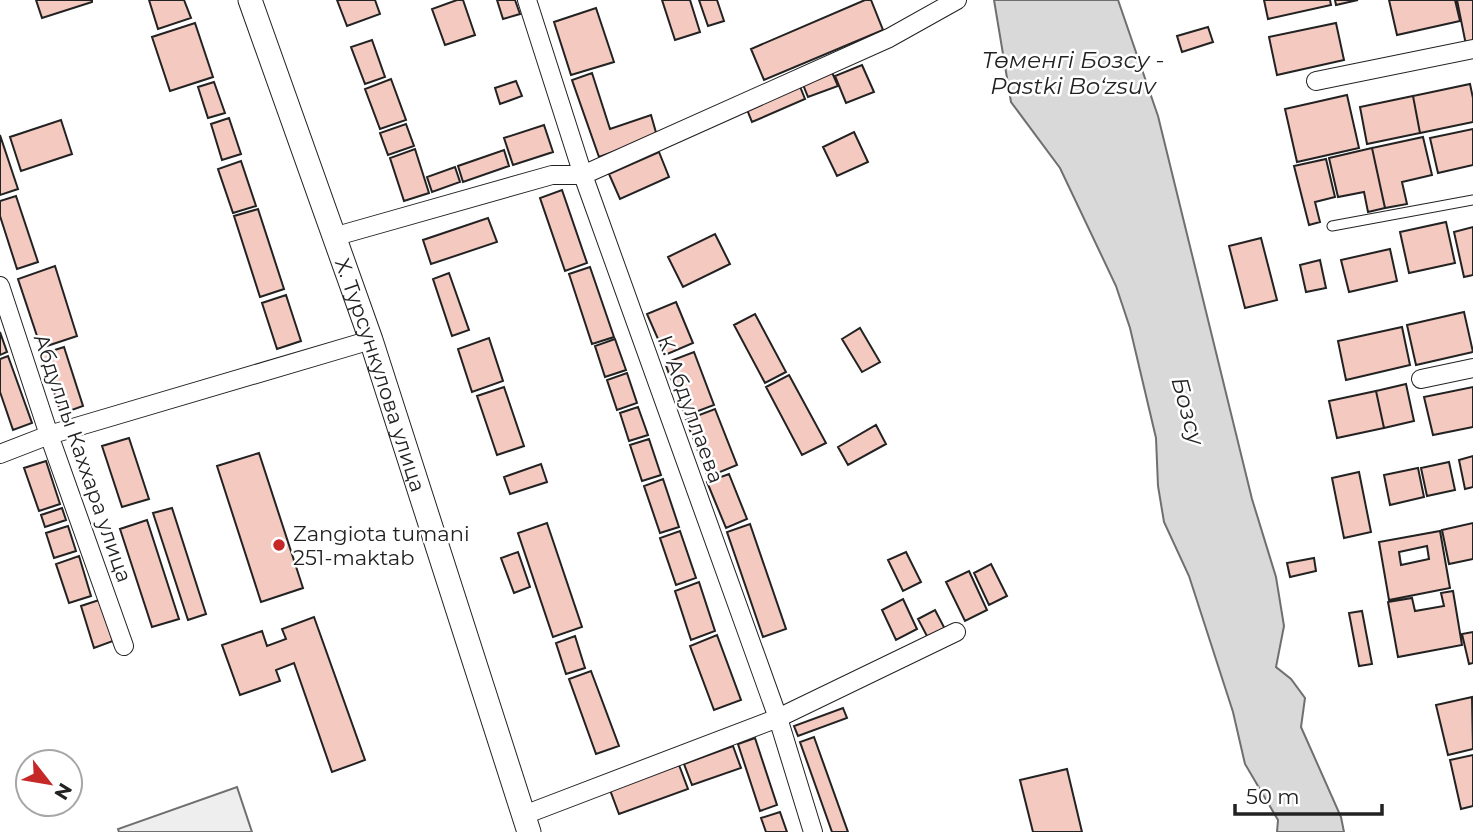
<svg xmlns="http://www.w3.org/2000/svg" width="1473" height="832" viewBox="0 0 1473 832" font-family="Montserrat,sans-serif">
  <rect width="100%" height="100%" fill="#fff"/>
  <path fill="#eee" stroke="#6f6f6f" stroke-width="2" d="M237 787 252 832H119L118 829Z"/>
  <path fill="#d9d9d9" stroke="#6f6f6f" stroke-width="2" d="M994 0H1118L1158 116 1252 499 1276 577 1284 626 1276 667 1291 679 1305 698 1301 727 1341 817 1344 832H1277L1278 820 1245 764 1233 712 1189 576 1164 522 1158 486 1156 438 1130 328 1116 286 1060 168 1011 102Z"/>
  <path fill="#f3c9c0" stroke="#222" stroke-width="2" fill-rule="evenodd" d="M36 0H92V2L42 18Z
    M149 0H184L191 18 158 29Z
    M337 0H375L380 14 347 26Z
    M457 0H463L475 35 445 45 432 9Z
    M497 0H515L520 14 503 19Z
    M662 0H690L700 32 675 40Z
    M699 0H717L724 21 708 26Z
    M865 0H871L883 30 764 80 751 49Z
    M1264 0H1330L1331 5 1268 19Z
    M1335 0H1358L1336 5Z
    M1389 0H1455L1460 21 1397 35Z
    M1457 0H1473V43L1466 45Z
    M596 8 614 62 571 75 554 22Z
    M195 23 213 77 170 91 152 37Z
    M1336 23 1344 60 1277 75 1269 37Z
    M1208 27 1213 42 1182 52 1177 36Z
    M372 40 385 77 365 84 351 47Z
    M862 65 874 92 846 103 835 76Z
    M831 70 838 86 808 97 802 82Z
    M592 73 610 129 651 115 657 136 599 157 572 80Z
    M391 79 406 120 380 129 365 89Z
    M516 81 522 96 500 104 495 88Z
    M214 82 225 113 208 118 198 87Z
    M799 84 805 99 752 122 746 107Z
    M1470 84 1473 98V122L1420 133 1413 96Z
    M1347 95 1359 148 1297 162 1285 109Z
    M1413 96 1420 133 1367 144 1360 107Z
    M229 118 241 154 222 160 211 124Z
    M61 120 72 154 21 171 10 137Z
    M406 124 414 146 388 155 380 133Z
    M544 125 553 152 513 165 504 138Z
    M1473 129V165L1438 173 1430 138Z
    M854 132 868 162 837 176 823 147Z
    M0 135 18 189 0 195Z
    M1423 137 1432 175 1402 182 1407 204 1385 208 1372 148Z
    M1372 148 1385 208 1368 212 1364 192 1338 197 1329 158Z
    M415 149 429 193 404 201 390 158Z
    M504 150 509 166 463 182 458 166Z
    M659 152 669 177 620 199 609 174Z
    M1326 159 1335 197 1315 202 1320 222 1309 225 1294 166Z
    M241 161 256 206 233 213 218 169Z
    M455 167 460 182 432 192 427 177Z
    M562 190 587 263 565 271 540 198Z
    M16 196 38 262 17 269 0 216V201Z
    M258 209 284 289 260 297 234 216Z
    M488 218 497 242 431 264 423 240Z
    M1446 222 1455 263 1409 273 1400 232Z
    M1473 227V275L1464 277 1454 232Z
    M715 234 730 264 683 287 668 257Z
    M1261 238 1277 300 1245 308 1229 246Z
    M1390 249 1397 281 1349 292 1341 260Z
    M1320 260 1326 288 1306 292 1300 265Z
    M55 266 77 336 41 348 18 279Z
    M590 267 614 337 592 344 569 274Z
    M449 273 469 330 452 336 433 279Z
    M286 295 301 341 277 349 262 303Z
    M676 302 693 343 665 355 647 314Z
    M1464 312 1473 352 1416 365 1407 325Z
    M755 314 786 372 765 383 734 325Z
    M1402 327 1410 365 1346 380 1338 341Z
    M860 328 880 362 862 372 842 339Z
    M0 332 7 352 0 355Z
    M489 338 503 381 472 392 458 349Z
    M615 339 626 370 605 377 595 346Z
    M64 347 83 406 61 414 42 354Z
    M694 352 714 405 685 416 665 363Z
    M8 356 32 423 13 430 0 392V359Z
    M627 373 637 403 617 410 607 380Z
    M789 375 826 443 802 455 766 387Z
    M1406 384 1414 421 1384 428 1376 391Z
    M504 387 524 446 497 455 477 396Z
    M1473 387V427L1433 435 1424 397Z
    M1376 391 1384 428 1337 438 1329 401Z
    M638 407 648 435 629 441 620 413Z
    M715 409 737 465 708 477 686 420Z
    M876 425 886 444 848 465 838 447Z
    M129 438 149 499 122 507 102 446Z
    M649 439 661 475 642 481 630 445Z
    M259 453 303 588 261 602 217 466Z
    M1473 456V487L1465 489 1459 460Z
    M46 461 60 504 39 511 24 468Z
    M1449 462 1455 490 1427 496 1421 468Z
    M541 464 547 482 510 494 504 477Z
    M1418 468 1424 497 1390 505 1384 475Z
    M1359 472 1371 532 1344 538 1332 478Z
    M729 474 747 519 726 528 707 482Z
    M663 479 679 527 660 533 644 486Z
    M62 508 66 520 45 527 41 515Z
    M172 508 206 614 188 620 153 513Z
    M147 520 179 619 152 627 120 529Z
    M547 523 582 627 553 637 518 533Z
    M1473 523V559L1449 564 1442 530Z
    M750 524 786 629 763 637 727 532Z
    M68 526 76 551 54 558 46 533Z
    M680 531 696 578 676 585 660 538Z
    M1440 531 1450 588 1389 600 1379 542ZM1427 546 1429 559 1401 565 1399 552Z
    M518 552 530 587 514 593 501 558Z
    M906 552 921 582 903 591 888 560Z
    M79 556 91 596 69 603 56 564Z
    M1314 558 1316 571 1290 577 1287 563Z
    M991 564 1007 596 989 605 974 573Z
    M969 571 987 610 965 621 946 582Z
    M699 582 715 631 691 640 675 591Z
    M1453 591 1462 645 1398 657 1388 602 1412 598 1415 611 1444 606 1441 593Z
    M903 599 917 629 896 640 882 610Z
    M99 600 113 641 94 648 81 606Z
    M935 610 946 631 929 640 918 619Z
    M1362 611 1372 664 1359 666 1349 613Z
    M314 617 365 760 332 772 294 663 276 670 280 681 240 695 222 645 262 631 267 646 286 639 282 629Z
    M1473 632V663L1469 664 1462 634Z
    M717 635 741 700 714 710 690 646Z
    M575 636 585 668 566 674 556 643Z
    M591 671 619 746 596 754 569 679Z
    M1472 697 1473 749 1448 755 1436 705Z
    M843 708 847 718 798 736 794 726Z
    M814 737 848 832H832L800 742Z
    M755 738 777 805 760 811 738 744Z
    M733 746 741 768 692 785 684 764Z
    M1473 755V806L1461 809 1450 760Z
    M679 765 688 789 619 814 610 790Z
    M1067 769 1082 832H1033L1020 780Z
    M780 812 787 832H766L761 818Z"/>
  <g fill="none" stroke-linecap="round" stroke-linejoin="round">
    <defs>
      <path id="service" d="M1332 226 1473 200"/>
      <path id="minor" d="M527 0 583 175 778 718 813 832
        M1316 81 1473 49
        M333 237 552 175H583L889 38 957 0
        M0 286 49 435 124 646
        M1421 379 1473 368
        M0 454 49 435 371 340
        M524 815 778 718 956 632"/>
      <g id="tertiary">
        <path id="s1" d="M250 0 371 340 529 832"/>
      </g>
    </defs>
    <use href="#service" stroke="#222" stroke-width="11"/>
    <use href="#minor" stroke="#222" stroke-width="20"/>
    <use href="#tertiary" stroke="#222" stroke-width="25"/>
    <use href="#service" stroke="#fff" stroke-width="9"/>
    <use href="#minor" stroke="#fff" stroke-width="18"/>
    <use href="#tertiary" stroke="#fff" stroke-width="23"/>
  </g>
  <circle fill="#c62828" stroke="#fff" stroke-width="2.5" cx="279" cy="545" r="7"/>
  <g text-anchor="middle" dominant-baseline="central" stroke-width="5" stroke-linejoin="round" paint-order="stroke">
    <g font-size="21" fill="#222" stroke="#fff">
      <text stroke="none"><textPath href="#s1" startOffset="397">Х. Турсункулова улица</textPath></text>
      <text transform="translate(691 409) rotate(70)">К. Абдуллаева</text>
      <text transform="translate(83 458) rotate(71)">Абдуллы Каххара улица</text>
    </g>
    <g font-size="21" fill="#222" stroke="#fff" text-anchor="start">
      <text x="293" y="533">Zangiota tumani<tspan x="293" dy="24">251-maktab</tspan></text>
    </g>
    <g font-size="23" font-style="italic" fill="#222" stroke="#fff">
      <text x="1073" y="60">Төменгі Бозсу -<tspan x="1073" dy="26">Pastki Boʻzsuv</tspan></text>
      <text transform="translate(1188 411) rotate(75)">Бозсу</text>
    </g>
  </g>
  <g transform="translate(49 783) rotate(121)"><circle r="33" fill="#ffffff" stroke="#a7a7a7" stroke-width="2"/>
  <path d="M0-5L12 26L0 18L-12 26Z" fill="#c62828"/>
  <text y="-10" font-size="19" font-weight="bold" text-anchor="middle" fill="#222222">N</text>
  </g>
  <path d="M1235 804v10h147v-10" fill="none" stroke="#222222" stroke-width="3.5"/>
  <text x="1246" y="804" font-size="21" fill="#222222" stroke="#ffffff" stroke-width="5" paint-order="stroke">50 m</text>
</svg>
